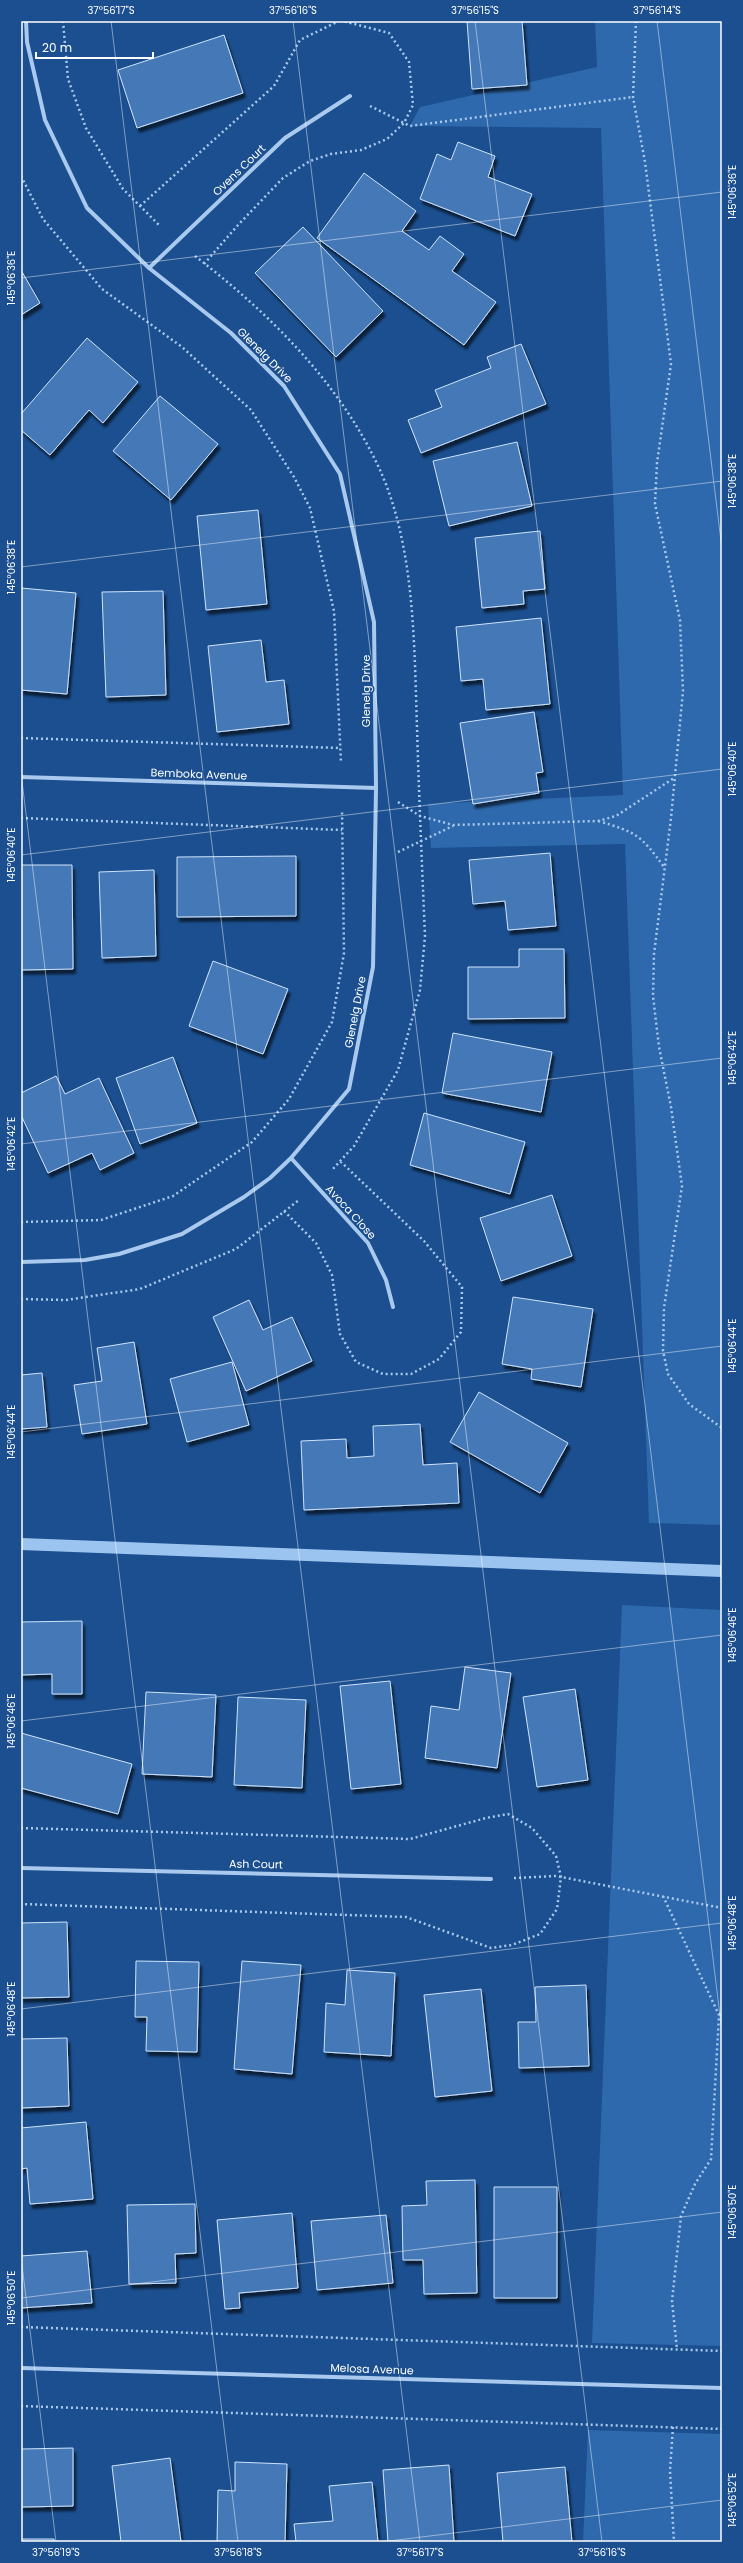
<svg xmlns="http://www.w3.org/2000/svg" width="743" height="2563" viewBox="0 0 743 2563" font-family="Poppins,sans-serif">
  <defs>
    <filter id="shadow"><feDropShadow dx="2.5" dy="4.5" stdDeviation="1" flood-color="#0009"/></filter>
  </defs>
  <rect width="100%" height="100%" fill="#1b4f8f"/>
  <path fill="#2e69ad" d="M595 21H722V1525L649 1523 625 844 431 848 428 804 623 795 601 128 410 126 420 107 597 67Z
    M622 1605 722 1610V2346L592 2343Z
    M588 2430 722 2434V2542H583Z"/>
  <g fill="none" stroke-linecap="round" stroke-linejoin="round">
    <path stroke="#9cc4f0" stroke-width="12" d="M21 1544 722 1571"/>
  </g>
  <path fill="#4478b7" stroke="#cfe3fa" filter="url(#shadow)" d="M467 21H522L527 85 472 89Z
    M224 35 243 93 137 128 118 70Z
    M458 142 495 156 488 177 532 194 515 236 420 199 437 154 451 160Z
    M364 173 416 211 402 231 429 250 440 236 464 254 452 271 496 302 464 345 317 238Z
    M303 227 383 311 336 357 255 273Z
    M21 270 40 303 21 315Z
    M87 338 138 382 103 423 89 410 50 455 21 430V414Z
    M521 344 546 404 421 453 408 420 442 407 435 390 491 368 487 357Z
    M160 396 218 444 171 500 113 451Z
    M517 442 532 506 449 526 433 461Z
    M258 510 267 604 206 610 197 516Z
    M540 531 545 589 523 591 524 604 482 608 475 538Z
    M21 588 76 593 67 694 21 690Z
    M163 591 166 695 106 697 102 592Z
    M541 618 550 704 486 710 483 679 461 681 456 627Z
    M261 640 266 682 284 680 289 724 217 732 208 646Z
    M534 712 543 772 536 773 539 793 473 804 460 723Z
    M550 853 556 926 508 930 505 901 473 904 469 860Z
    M296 856V916L177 917V857Z
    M21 865H72L73 969 21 970Z
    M154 870 156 956 102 958 99 872Z
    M519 949H564L565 1018 468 1019V967H519Z
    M213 961 288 989 263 1054 189 1026Z
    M453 1033 552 1052 541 1112 442 1093Z
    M173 1057 197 1123 140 1144 116 1078Z
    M56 1076 65 1094 99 1078 134 1153 100 1170 92 1153 48 1173 21 1115V1093Z
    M424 1113 525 1142 510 1194 410 1165Z
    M552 1195 572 1256 501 1281 480 1218Z
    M513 1297 593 1309 581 1387 531 1379 532 1369 502 1364Z
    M249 1300 263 1330 292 1317 312 1361 246 1391 213 1317Z
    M134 1342 147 1424 82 1434 74 1385 102 1381 97 1348Z
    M232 1362 249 1425 187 1442 170 1379Z
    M42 1373 47 1427 21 1429V1375Z
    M479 1392 568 1443 540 1493 450 1442Z
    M420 1424 423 1465 457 1463 459 1503 304 1510 301 1441 346 1439 347 1458 374 1456 373 1426Z
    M82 1621V1694H52V1674L21 1675V1622Z
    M465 1667 511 1673 497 1768 425 1758 431 1706 459 1710Z
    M390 1681 401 1784 351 1789 340 1686Z
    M575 1689 588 1780 537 1787 523 1697Z
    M146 1692 216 1695 212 1777 142 1774Z
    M238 1697 306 1700 302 1788 234 1785Z
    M21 1733 132 1764 118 1814 21 1788Z
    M67 1922 69 1997 21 1998V1923Z
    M136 1961 199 1962 197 2052 146 2051 147 2017H135Z
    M242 1961 301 1965 292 2074 234 2069Z
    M347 1970 395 1973 391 2056 324 2052 326 2003 345 2005Z
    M586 1985 589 2066 519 2068 518 2022H536L535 1987Z
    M481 1989 492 2091 435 2097 424 1995Z
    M67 2038 69 2106 21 2108V2039Z
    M86 2122 93 2199 30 2204 27 2168 21 2169V2128Z
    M475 2180 477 2293 424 2294 423 2260H403L402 2206 427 2205 426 2181Z
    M494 2187H557V2298H494Z
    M195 2204 196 2253 175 2254 176 2283 129 2284 127 2205Z
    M292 2213 298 2288 239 2293 240 2308 225 2309 217 2220Z
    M386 2215 393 2283 317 2290 311 2221Z
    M87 2251 92 2303 21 2308V2256Z
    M73 2448V2506L21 2507V2449Z
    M170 2458 181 2542H121L112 2466Z
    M235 2462 287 2464 285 2542H217L218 2490 235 2491Z
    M449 2465 454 2542H388L383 2470Z
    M565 2467 572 2542H503L497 2473Z
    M372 2482 378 2542H296L294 2524 333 2521 329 2486Z
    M21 2539H54V2542H21Z"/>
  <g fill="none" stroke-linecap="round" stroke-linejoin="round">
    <path stroke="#a9c9ee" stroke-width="2.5" stroke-dasharray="2 3" stroke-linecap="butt" d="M63 21 68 79 86 128 123 189 160 226
      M636 21 633 97 645 162 671 364 657 463 655 504 680 620 683 691 671 818 654 954 653 996 659 1047 671 1107 682 1186 664 1308 663 1351 668 1374 689 1404 722 1428
      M370 106 410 126 633 97
      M21 176 43 219 102 289 182 347 251 410 294 477 310 508 334 611 341 763
      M140 206 274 86 300 40 339 21
      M195 256C270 314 340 383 380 470 415 548 414 643 417 727 419 797 422 866 425 936L420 990 398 1070 354 1146 332 1170
      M204 264 238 225 283 178 310 161 331 154 361 150 387 139 404 123 413 105 409 62 389 33 343 21
      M21 738 340 748
      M398 802 420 816 453 825 598 821 616 816 674 778
      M21 818 342 830
      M598 821C636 832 641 835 664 867
      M398 852 453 826
      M284 1211 316 1243 332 1275 340 1334 356 1362 383 1374H411L439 1359 461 1332 462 1287 424 1241 340 1161
      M21 1222 101 1220 173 1196 252 1142 289 1099 332 1022 344 953 342 810
      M21 1299 66 1300 140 1289 236 1249 299 1200
      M21 1828 410 1839 486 1818 508 1814 532 1828 556 1856 561 1877 557 1909 540 1934 512 1945 491 1948 406 1917 21 1904
      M514 1878 556 1876 722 1908
      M663 1896 719 2015 711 2159 695 2184 681 2216 672 2301 677 2350
      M719 2015 722 2012
      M21 2327 722 2351
      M21 2406 722 2429
      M673 2427 670 2471 674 2542"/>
    <path stroke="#a9c9ee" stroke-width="4" d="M149 268 285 138 350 96
      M21 777 376 788
      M291 1158 368 1243 386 1280 393 1307
      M21 1262 85 1260 119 1254 182 1234 244 1197 270 1178 291 1158 349 1089 373 967 376 788 374 622 340 474 284 386 231 333 149 268 87 208 45 120 27 42 26 21
      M21 1868 491 1879
      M21 2368 722 2388"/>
  </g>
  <path fill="none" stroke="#fff" stroke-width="1" stroke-opacity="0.45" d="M111 21 420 2542M293 21 602 2542M475 21 722 2032M657 21 722 549M21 278 722 192M21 567 722 481M21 773 238 2542M21 855 722 769M21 1144 722 1058M21 1432 722 1346M21 1721 722 1635M21 2009 722 1923M21 2257 56 2542M21 2298 722 2212M381 2542 722 2500"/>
  <g text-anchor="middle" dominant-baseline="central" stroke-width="3" stroke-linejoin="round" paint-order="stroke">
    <g font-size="11" fill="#fff" stroke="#1b4f8f">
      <text transform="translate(239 170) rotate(-44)">Ovens Court</text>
      <text transform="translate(265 355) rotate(45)">Glenelg Drive</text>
      <text transform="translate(366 691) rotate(-90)">Glenelg Drive</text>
      <text transform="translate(199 774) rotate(2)">Bemboka Avenue</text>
      <text transform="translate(355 1012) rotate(-79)">Glenelg Drive</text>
      <text transform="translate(351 1212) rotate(48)">Avoca Close</text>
      <text transform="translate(256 1864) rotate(1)">Ash Court</text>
      <text transform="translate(372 2369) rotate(2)">Melosa Avenue</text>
    </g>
  </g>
  <rect width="743" height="2563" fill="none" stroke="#1b4f8f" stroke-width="44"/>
  <path d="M36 52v6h117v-6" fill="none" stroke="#ffffff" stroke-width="2"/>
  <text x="42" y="52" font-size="12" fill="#ffffff" stroke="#1b4f8f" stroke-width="3" paint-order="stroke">20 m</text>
  <rect x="22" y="22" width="699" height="2519" fill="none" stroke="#fff" stroke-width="1.5"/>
  <g font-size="10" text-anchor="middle" fill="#fff">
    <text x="111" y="14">37°56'17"S</text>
    <text x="293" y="14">37°56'16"S</text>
    <text x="475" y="14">37°56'15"S</text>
    <text x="657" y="14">37°56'14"S</text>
    <text transform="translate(732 192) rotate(-90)" y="4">145°06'36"E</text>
    <text transform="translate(11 278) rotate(-90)" y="4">145°06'36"E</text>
    <text transform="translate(732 481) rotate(-90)" y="4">145°06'38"E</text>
    <text transform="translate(11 567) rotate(-90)" y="4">145°06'38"E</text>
    <text transform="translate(732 769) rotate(-90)" y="4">145°06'40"E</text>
    <text transform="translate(11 855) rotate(-90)" y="4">145°06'40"E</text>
    <text transform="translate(732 1058) rotate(-90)" y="4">145°06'42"E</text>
    <text transform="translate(11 1144) rotate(-90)" y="4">145°06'42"E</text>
    <text transform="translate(732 1346) rotate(-90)" y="4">145°06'44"E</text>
    <text transform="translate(11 1432) rotate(-90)" y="4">145°06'44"E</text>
    <text transform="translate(732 1635) rotate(-90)" y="4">145°06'46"E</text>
    <text transform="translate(11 1721) rotate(-90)" y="4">145°06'46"E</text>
    <text transform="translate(732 1923) rotate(-90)" y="4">145°06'48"E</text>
    <text transform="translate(11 2009) rotate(-90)" y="4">145°06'48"E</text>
    <text transform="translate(732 2212) rotate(-90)" y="4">145°06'50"E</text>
    <text transform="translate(11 2298) rotate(-90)" y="4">145°06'50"E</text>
    <text transform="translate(732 2500) rotate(-90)" y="4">145°06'52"E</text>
    <text x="56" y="2556">37°56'19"S</text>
    <text x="238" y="2556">37°56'18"S</text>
    <text x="420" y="2556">37°56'17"S</text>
    <text x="602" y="2556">37°56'16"S</text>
  </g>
</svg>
